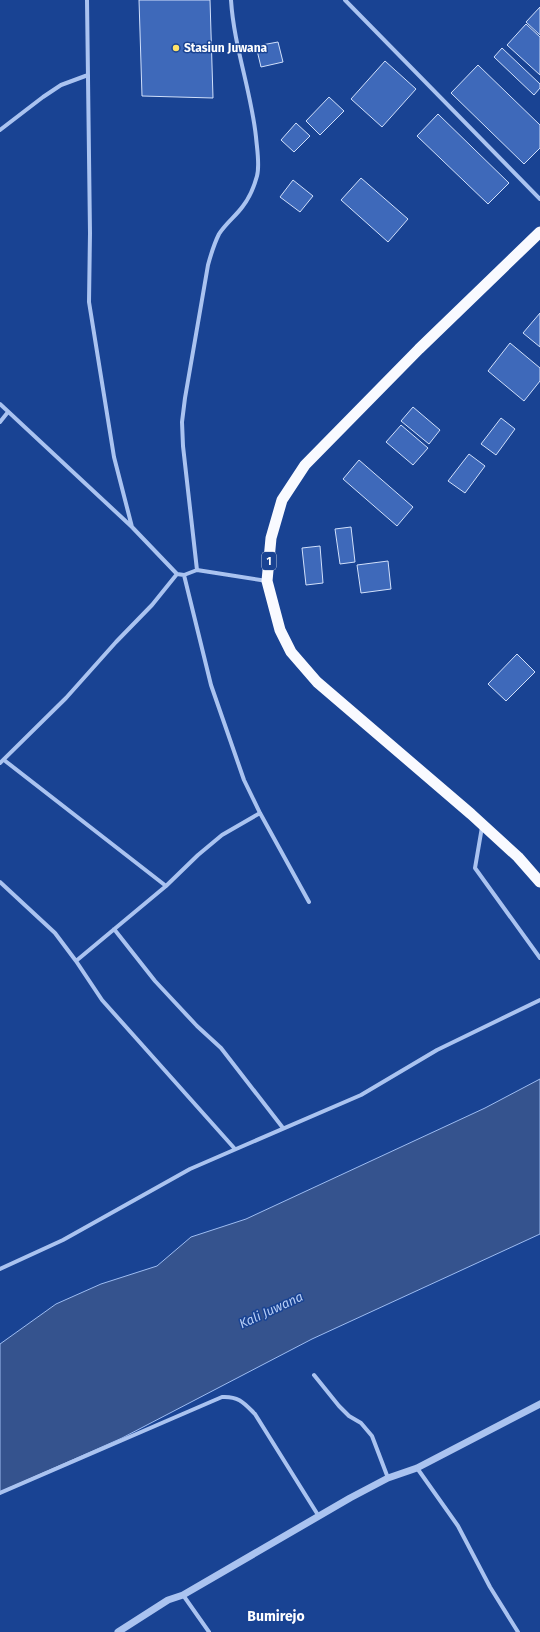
<svg xmlns="http://www.w3.org/2000/svg" width="540" height="1632" viewBox="0 0 540 1632" font-family="'Fira Sans',sans-serif">
  <rect width="100%" height="100%" fill="#194393"/>
  <path fill="#35538e" stroke="#9dbcf2" d="M540 1079V1234L312 1339 122 1438 0 1492V1344L56 1304 101 1284 157 1266 191 1237 246 1219 485 1108Z"/>
  <path fill="#3e69ba" stroke="#d1e0fb" d="M139 0H210L213 98 142 96Z
    M540 7V35L526 22Z
    M526 24 540 37V75L507 45Z
    M278 42 283 62 261 67 256 46Z
    M502 48 540 84V88L534 95 494 57Z
    M385 61 416 89 382 127 351 99Z
    M478 65 540 125V148L524 164 451 93Z
    M329 97 344 111 320 135 306 121Z
    M438 114 509 183 488 204 417 136Z
    M296 123 310 136 294 152 281 140Z
    M361 178 408 219 388 242 341 200Z
    M293 180 313 196 300 212 280 197Z
    M540 313V347L523 333Z
    M510 343 540 368V381L524 401 488 371Z
    M413 407 440 430 429 444 401 421Z
    M501 418 515 429 496 455 481 444Z
    M401 425 428 448 413 465 386 442Z
    M469 454 485 466 465 493 448 481Z
    M359 460 413 507 397 526 343 479Z
    M351 527 355 562 340 564 335 529Z
    M320 546 323 583 306 585 302 548Z
    M388 561 391 589 361 593 357 565Z
    M517 654 535 672 506 701 488 684Z"/>
  <g fill="none" stroke-linecap="round" stroke-linejoin="round">
    <path stroke="#aac3f0" stroke-width="4" d="M87 0 90 233 89 302 114 457 132 527
      M345 0 540 199
      M0 130 43 97 61 85 88 75
      M0 404 132 527 177 574 152 605 116 642 66 698 0 763
      M0 422 8 412
      M197 570 183 446 182 422 185 398 208 265C211 254 214 244 219 234 226 223 236 216 243 206 250 197 254 187 257 176 260 165 257 149 256 137 251 90 234 47 231 0
      M177 574 184 575 197 570 267 581
      M184 575 211 685 244 780 260 813 309 902
      M4 760 166 886 76 961
      M482 827 475 868 540 958
      M0 882 55 933 76 961 102 1000 235 1149
      M166 886 198 855 222 835 260 813
      M114 929 155 981 197 1026 221 1048 283 1128
      M0 1269 63 1240 190 1169 361 1095 437 1050 540 1000
      M314 1375 339 1406 349 1416 361 1423 372 1436 388 1478
      M417 1468 458 1526 490 1587 518 1632
      M0 1493 222 1397C239 1396 244 1403 255 1414L318 1515
      M183 1595 209 1632"/>
    <path stroke="#aac3f0" stroke-width="7" d="M118 1632 168 1600 183 1595 350 1498 388 1478 417 1468 540 1404"/>
    <path stroke="#f9faff" stroke-width="11" d="M540 232 419 349 305 465 282 500 271 538 267 581 280 630 291 652 317 682 471 814 518 857 540 882"/>
  </g>
  <circle fill="#ffe269" stroke="#194393" stroke-width="1.5" cx="176" cy="48" r="4"/>
  <g text-anchor="middle" dominant-baseline="central" stroke-width="3" stroke-linejoin="round" paint-order="stroke">
    <rect fill="#194393" stroke="#bac7df" stroke-width="1" x="262" y="552" width="14" height="18" rx="3"/>
    <g font-size="11" font-weight="bold" fill="#fff">
      <text x="269" y="561">1</text>
    </g>
    <g font-size="12" font-weight="bold" fill="#fff" stroke="#194393" text-anchor="start">
      <text x="184" y="48">Stasiun Juwana</text>
    </g>
    <g font-size="13" font-style="italic" fill="#b6cdf6" stroke="#194393">
      <text transform="translate(271 1310) rotate(-25)">Kali Juwana</text>
    </g>
    <g font-size="14" font-weight="bold" fill="#fff" stroke="#194393">
      <text x="276" y="1616">Bumirejo</text>
    </g>
  </g>
</svg>
